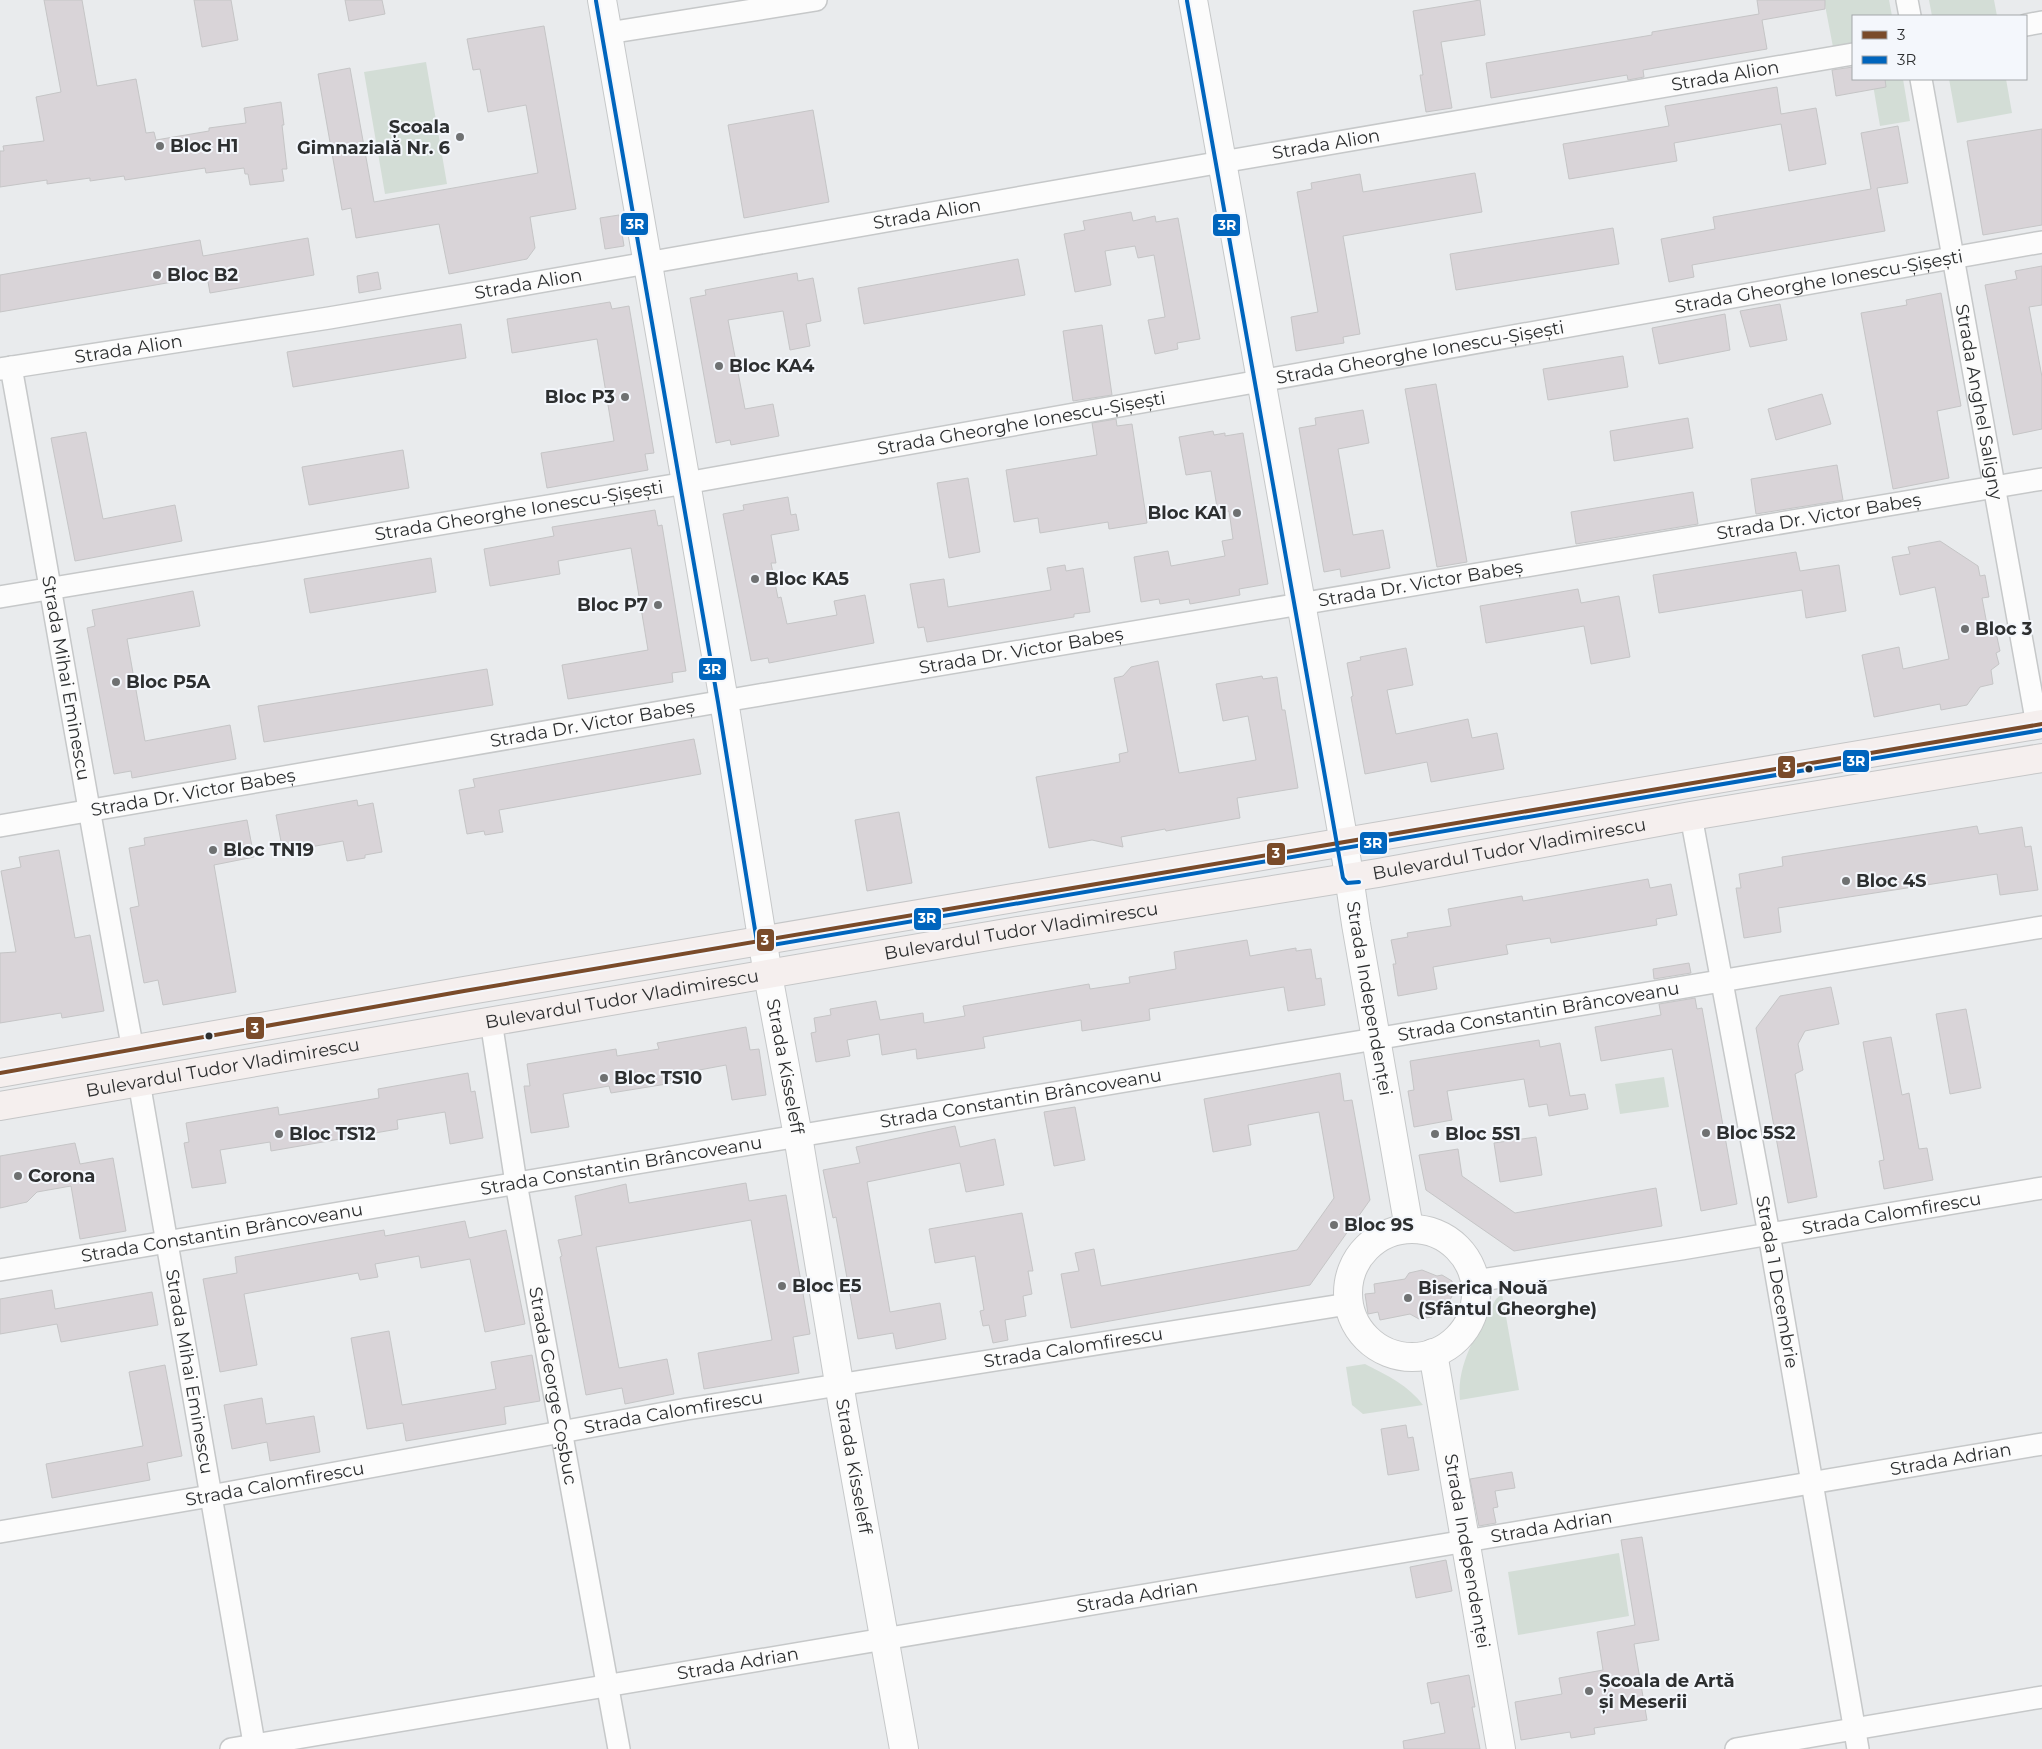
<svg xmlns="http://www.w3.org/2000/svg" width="2042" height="1749" viewBox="0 0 2042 1749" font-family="Montserrat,sans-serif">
  <rect width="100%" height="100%" fill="#e9ebed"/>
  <path fill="#d3ddd6" d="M1824 0H1889L1892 16H1853V44L1833 47Z
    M1929 0H1994L1997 16H1932Z
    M426 62 447 184 385 194 364 72Z
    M1872 79H1903L1910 121 1880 126Z
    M1949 79H2006L2012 113 1957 123Z
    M1664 1077 1669 1107 1620 1114 1615 1084Z
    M1502 1294 1519 1390 1460 1400C1456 1363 1479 1330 1496 1299Z
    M1365 1364C1387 1375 1409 1386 1423 1405L1363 1414 1352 1405 1346 1367Z
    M1619 1553 1629 1616 1518 1635 1508 1572Z"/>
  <path fill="#d9d4d8" stroke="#c5c5c6" d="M44 0H82L97 86 136 79 146 133 154 132 156 140 209 131V128L246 123 244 108 281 102 284 125H282L287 169H282L284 181 250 185 248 174H245L244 168 206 173 205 168 125 180 124 176 90 181V178L47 184V180L0 187V151H4L3 146 44 141 36 97 61 92Z
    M194 0H231L238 40 202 47Z
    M345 0H382L385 14 349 21Z
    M1480 0 1485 35 1441 42 1452 108 1426 112 1420 75H1423L1413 11Z
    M1757 0H1825V9L1762 20 1767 49 1643 70 1644 77 1628 80 1627 75 1491 98 1486 63 1652 35V32L1759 14Z
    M544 26 576 209 530 217 535 248 527 259 449 274 439 224 356 238 351 208 342 210 318 74 350 68 374 202 538 173 526 105 488 112 480 69 473 70 467 39Z
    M1853 67V79H1885L1886 87 1836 96 1832 70Z
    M1777 87 1781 114 1816 108 1826 164 1789 171 1781 124 1674 143 1677 161 1569 179 1563 144 1669 126 1665 106Z
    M813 110 829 202 744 218 728 125Z
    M1898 126 1908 183 1877 188 1885 231 1692 265 1694 277 1669 282 1661 239 1715 229 1713 217 1871 189 1861 133Z
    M2042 129V225L1983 235 1967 141Z
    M1475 173 1482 212 1343 236 1360 334 1343 337 1344 343 1296 351 1291 317 1318 312 1297 192 1312 189 1311 183 1360 174 1363 192Z
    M1131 212 1133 221 1155 216 1156 222 1178 218 1200 339 1177 343 1178 349 1155 354 1148 320 1165 317 1154 255 1138 258 1135 246 1105 251 1111 285 1075 292 1064 234 1085 230 1083 221Z
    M619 215 624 246 605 249 600 218Z
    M1613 228 1619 264 1456 290 1450 254Z
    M308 238 314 275 210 293 207 276 0 312V275L200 240 203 256Z
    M1018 259 1025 295 864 324 858 288Z
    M2042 266V305L2029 307 2042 377V429L2013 435 1985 285 2017 279 2015 271Z
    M378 272 381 289 359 293 357 276Z
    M797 273 798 281 813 278 821 321 806 324 810 346 790 350 783 311 728 320 745 409 773 404 779 436 731 445 730 440 716 443 690 298 706 295 705 290Z
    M1941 293 1961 406 1937 411 1949 478 1893 489 1861 313 1907 305 1906 300Z
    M610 302 612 309 629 306 654 453 645 454 648 470 547 488 541 453 614 441 597 339 512 353 507 319Z
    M1780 304 1787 340 1750 347 1740 311Z
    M1725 314 1730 350 1659 364 1652 328Z
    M461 324 466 358 293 387 287 352Z
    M1102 325 1112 395 1073 401 1063 331Z
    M1623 356 1628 387 1548 400 1543 369Z
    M1436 384 1467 562 1437 567 1405 389Z
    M1822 394 1831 424 1776 440 1768 409Z
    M1363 410 1369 443 1338 449 1353 535 1383 530 1390 568 1341 577 1340 569 1324 572 1299 428 1316 425 1315 418Z
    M1688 418 1693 448 1614 461 1610 431Z
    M1116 419 1117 426 1132 424 1147 523 1109 529 1108 522 1040 533 1038 518 1014 522 1006 470 1097 455 1092 423Z
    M1213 431 1214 435 1225 433V436L1243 433 1268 584 1239 589 1240 595 1190 604 1189 599 1160 604 1159 599 1141 602 1134 557 1168 551 1171 566 1225 556 1222 541 1233 539 1229 511 1218 513 1211 471 1186 475 1179 437Z
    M86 432 103 519 175 505 182 541 75 561 51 438Z
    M403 450 409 488 309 505 302 467Z
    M1837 465 1843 500 1756 514 1751 479Z
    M968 478 980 552 949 558 937 483Z
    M1693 492 1698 524 1576 544 1571 512Z
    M788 497 791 515 796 514 799 530 771 535 776 563H771L778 598 781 597 787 624 837 615 834 601 865 595 874 643 769 663 768 658 751 661 723 514 744 510 743 505Z
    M655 510 658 526 662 525 686 671 672 673 673 682 568 699 562 665 648 650 631 548 558 561 560 574 490 586 484 549 554 536 552 527Z
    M1940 541 1978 566 1980 576 1985 575 1989 597 1982 598 1988 630 1995 628 2000 651 1996 653 1999 664 1991 670 1993 684 1980 687 1967 705 1941 710 1940 704 1874 717 1862 655 1899 647 1903 669 1949 659 1935 587 1900 595 1892 557 1910 554 1908 547Z
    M1796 552 1800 571 1839 565 1846 611 1806 618 1802 590 1659 613 1653 575Z
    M431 558 436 592 310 613 304 579Z
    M1065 565 1066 571 1083 568 1090 612 1074 614V617L927 642 924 627 918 628 910 584 944 579 948 607 1051 590 1047 568Z
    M1578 589 1581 603 1619 596 1630 657 1591 664 1584 626 1486 643 1480 606Z
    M193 591 200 626 127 639 145 741 230 725 236 759 132 778 131 771 114 774 87 628 95 626 92 610Z
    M1406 648 1413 685 1387 690 1396 734 1468 719 1472 738 1497 733 1504 769 1431 782 1427 762 1365 774 1351 697 1353 696 1347 663 1361 660 1360 657Z
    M1158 661 1179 773 1256 760 1248 716 1223 721 1216 684 1262 676 1263 679 1277 677 1282 710H1285L1298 788 1237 798 1240 818 1166 831 1165 829 1121 837 1123 847 1092 840 1049 848 1036 777 1120 762 1119 754 1128 752 1114 678 1123 676 1131 667Z
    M487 669 493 705 264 742 258 706Z
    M694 739 701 774 499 810 503 832 485 835 484 831 467 834 459 790 475 787 473 779Z
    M357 800 358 806 373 803 382 852 365 855V858L347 861 343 841 283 852 276 815Z
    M899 812 912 883 867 891 855 820Z
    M247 820 254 857 214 865 236 992 163 1005 158 980 144 983 130 908 139 906 129 848 145 845 144 838Z
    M1977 826 1979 834 2022 827 2025 847 2031 846 2038 890 2000 895 1997 874 1778 908 1781 932 1744 938 1736 888H1741L1739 874 1783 866 1782 857Z
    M59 850 75 938 90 935 104 1011 62 1018 61 1013 0 1023V953L16 952 1 871 21 867 19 857Z
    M1648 879 1650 888 1671 884 1677 915 1656 919 1657 925 1551 943 1550 938 1506 945 1508 954 1433 967 1437 989 1398 996 1393 964H1396L1391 940 1408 937 1407 933 1451 926 1448 909 1522 896 1523 901Z
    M1247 940 1250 956 1296 948V951L1311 949 1316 979 1321 978 1325 1005 1288 1011 1284 987 1149 1009 1150 1020 1082 1031 1081 1020 983 1037 985 1048 917 1059 916 1049 882 1055 879 1034 847 1040 850 1056 816 1062 811 1033 816 1032 814 1018 831 1015 830 1009 876 1001 880 1020 923 1013 924 1023 965 1016 963 1006 1089 984 1090 989 1130 983 1129 977 1176 969 1174 952Z
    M1689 963 1691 973 1654 979 1653 969Z
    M1831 987 1839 1024 1805 1031 1798 1044 1803 1070 1795 1074 1817 1197 1788 1203 1756 1028 1780 996Z
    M1695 998 1697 1009 1702 1008 1737 1204 1701 1211 1672 1049 1601 1061 1595 1027 1661 1015 1659 1004Z
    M1966 1009 1981 1088 1950 1094 1936 1014Z
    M746 1027 750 1050 759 1049 766 1095 732 1100 726 1065 678 1074 679 1082 611 1093 609 1086 563 1094 569 1127 531 1133 524 1086H530L527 1064 616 1049 617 1056 659 1049 657 1043Z
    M1891 1037 1902 1095 1909 1093 1919 1149 1927 1148 1933 1180 1884 1189 1879 1161 1884 1160 1863 1042Z
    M1539 1040 1540 1047 1560 1043 1570 1096 1585 1094 1588 1109 1549 1116 1547 1104 1529 1107 1524 1079 1447 1091 1452 1120 1414 1127 1408 1091 1414 1090 1410 1061Z
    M468 1073 471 1092 475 1091 483 1138 450 1144 445 1112 397 1120 398 1129 271 1151 270 1142 220 1150 226 1183 192 1188 184 1143 189 1142 186 1123 278 1107 279 1115 379 1098 378 1089Z
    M1340 1073 1344 1101 1352 1100 1370 1200 1310 1285 1071 1328 1061 1274 1079 1271 1075 1253 1094 1249 1101 1286 1297 1250 1334 1198 1319 1112 1248 1125 1251 1145 1213 1152 1204 1099Z
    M1075 1107 1085 1160 1054 1166 1044 1112Z
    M955 1126 960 1147 995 1139 1004 1185 966 1192 960 1163 867 1182 890 1312 940 1303 946 1339 896 1349 893 1333 858 1339 836 1217 833 1218 823 1170 860 1163 856 1147Z
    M1536 1137 1542 1175 1500 1182 1494 1143Z
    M75 1143 80 1164 113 1158 126 1231 80 1239 71 1186 37 1192 27 1202 0 1208V1156Z
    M1458 1149 1462 1176 1515 1213 1656 1188 1662 1226 1514 1251 1426 1190 1419 1155Z
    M746 1183 749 1201 786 1195 810 1334 793 1337 799 1373 704 1389 698 1353 772 1340 751 1220 596 1247 619 1368 667 1359 674 1394 625 1404 622 1388 586 1395 560 1257 562 1256 558 1240 582 1235 575 1196 626 1184 629 1203Z
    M1022 1213 1033 1271H1028L1032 1294 1023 1296 1026 1316 1005 1320 1008 1340 993 1343 989 1325 983 1326 980 1311 984 1310 975 1256 935 1263 929 1229Z
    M465 1221 469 1238 506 1230 525 1324 485 1332 470 1259 421 1268 419 1256 375 1264 378 1277 360 1280 358 1273 244 1294 257 1365 220 1372 203 1279 237 1273 235 1257 384 1230 385 1236Z
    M1422 1270 1437 1276 1442 1275 1452 1281 1454 1292 1449 1302 1443 1303 1432 1317 1419 1319 1410 1314 1380 1320 1378 1312 1368 1314 1365 1294 1375 1293 1374 1284 1405 1279 1409 1273Z
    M52 1290 55 1309 152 1292 158 1325 61 1342 57 1324 0 1334V1299Z
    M389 1331 402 1405 496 1389 491 1362 532 1355 540 1401 504 1407 506 1424 406 1441 403 1423 367 1429 351 1338Z
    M165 1365 182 1456 147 1463 150 1480 52 1498 46 1464 143 1446 129 1372Z
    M262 1398 266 1424 314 1416 320 1452 270 1461 267 1442 232 1449 224 1405Z
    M1406 1425 1408 1438 1413 1437 1419 1470 1388 1475 1381 1429Z
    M1512 1472 1515 1488 1495 1491 1498 1507 1493 1508 1496 1523 1479 1526 1470 1479Z
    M1642 1537 1659 1640 1634 1644 1647 1720 1594 1728 1595 1734 1571 1738 1570 1732 1521 1740 1515 1702 1562 1694 1559 1678 1603 1670 1597 1632 1635 1625 1621 1540Z
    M1446 1560 1452 1591 1416 1598 1410 1567Z
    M1469 1675 1475 1707H1472L1480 1749H1404L1403 1741 1445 1733 1439 1702 1431 1704 1427 1683Z"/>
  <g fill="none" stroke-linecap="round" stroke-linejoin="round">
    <defs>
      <g id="minor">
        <path d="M1907 0 1910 16"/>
        <path d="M2026 25 2042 22"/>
        <path d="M608 33 816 0"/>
        <path id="s1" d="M1921 79 2037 725"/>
        <path id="s2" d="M11 367C52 594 90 823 133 1050"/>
        <path id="s3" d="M0 369 329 318 482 292 1222 162 1853 54"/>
        <path id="s4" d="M0 597 686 483 2042 242"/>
        <path id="s5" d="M1691 816 1769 1234 1858 1749"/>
        <path id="s6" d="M0 826 724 701 2042 479"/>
        <path id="s7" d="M491 1021 516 1183 619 1749"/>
        <path id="s8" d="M139 1082 255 1749"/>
        <path id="s9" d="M0 1270 2042 927"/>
        <path id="s10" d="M1475 1281 1681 1249 2042 1188"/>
        <path id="s11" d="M0 1532 210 1496 687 1409 1348 1304"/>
        <path id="s12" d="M231 1749 2042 1444"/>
        <path d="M1736 1749 2042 1697"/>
      </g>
      <g id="tertiary">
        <path id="s13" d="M602 0 724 701 768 975 798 1136 843 1407 904 1749"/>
        <path id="s14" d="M1193 0 1344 843 1356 924 1409 1228"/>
        <circle cx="1412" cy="1293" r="64"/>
        <path id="s15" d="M1433 1353 1501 1749"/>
      </g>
      <g id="primary">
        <path d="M0 1073 464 991 2042 724"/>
        <path id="s16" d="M0 1106 1012 932 1378 873 1691 816 2042 758"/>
      </g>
    </defs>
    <use href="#minor" stroke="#c6c8c9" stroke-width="24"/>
    <use href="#tertiary" stroke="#c6c8c9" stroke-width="30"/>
    <use href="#primary" stroke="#c5c6c7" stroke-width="30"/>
    <use href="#minor" stroke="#fcfcfc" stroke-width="21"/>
    <use href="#tertiary" stroke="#fcfcfc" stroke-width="28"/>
    <use href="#primary" stroke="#f5efee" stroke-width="28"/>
    <defs>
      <path id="bus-1" d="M0 1073 464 991 2042 724"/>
      <path id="bus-2" d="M596 1 718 702 757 942 760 947 2042 730
        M1187 1 1343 878 1347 883 1359 882"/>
    </defs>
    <use href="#bus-1" stroke="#f4f7fc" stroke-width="8"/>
    <use href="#bus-2" stroke="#f4f7fc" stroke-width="8"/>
    <use href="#bus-1" stroke="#7a4b2a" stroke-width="4"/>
    <use href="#bus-2" stroke="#0065bd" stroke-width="4"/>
  </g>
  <g fill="#6f7172" stroke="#f4f7fc" stroke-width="2">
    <circle cx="460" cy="137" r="5"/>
    <circle cx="160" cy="146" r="5"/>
    <circle cx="157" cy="275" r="5"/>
    <circle cx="719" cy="366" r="5"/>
    <circle cx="625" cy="397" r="5"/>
    <circle cx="1237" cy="513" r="5"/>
    <circle cx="755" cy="579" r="5"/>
    <circle cx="658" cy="605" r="5"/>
    <circle cx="1965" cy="629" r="5"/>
    <circle cx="116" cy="682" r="5"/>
    <circle cx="213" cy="850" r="5"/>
    <circle cx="1846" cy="881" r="5"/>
    <circle cx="604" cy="1078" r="5"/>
    <circle cx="1706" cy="1133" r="5"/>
    <circle cx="279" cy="1134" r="5"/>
    <circle cx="1435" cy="1134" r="5"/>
    <circle cx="18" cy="1176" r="5"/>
    <circle cx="1334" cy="1225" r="5"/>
    <circle cx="782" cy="1286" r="5"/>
    <circle cx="1408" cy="1298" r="5"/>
    <circle cx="1589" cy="1691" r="5"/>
  </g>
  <g fill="#2d2f30" stroke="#f4f7fc" stroke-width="2">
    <circle cx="1809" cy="769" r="4.5"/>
    <circle cx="209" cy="1036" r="4.5"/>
  </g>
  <g text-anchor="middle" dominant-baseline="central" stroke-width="4" stroke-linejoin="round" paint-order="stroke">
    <g font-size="18" fill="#2d2f30" stroke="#f4f7fc">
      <text stroke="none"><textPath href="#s3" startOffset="1750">Strada Alion</textPath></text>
      <text stroke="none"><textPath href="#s3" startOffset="1345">Strada Alion</textPath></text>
      <text stroke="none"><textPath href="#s3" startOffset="940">Strada Alion</textPath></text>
      <text stroke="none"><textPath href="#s4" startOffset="1846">Strada Gheorghe Ionescu-Șișești</textPath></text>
      <text stroke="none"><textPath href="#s3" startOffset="535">Strada Alion</textPath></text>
      <text stroke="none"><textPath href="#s3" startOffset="130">Strada Alion</textPath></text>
      <text stroke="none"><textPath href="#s4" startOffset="1441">Strada Gheorghe Ionescu-Șișești</textPath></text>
      <text stroke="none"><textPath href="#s1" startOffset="328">Strada Anghel Saligny</textPath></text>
      <text stroke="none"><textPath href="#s4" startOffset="1036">Strada Gheorghe Ionescu-Șișești</textPath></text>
      <text stroke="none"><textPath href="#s4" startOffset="526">Strada Gheorghe Ionescu-Șișești</textPath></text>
      <text stroke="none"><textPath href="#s6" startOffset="1845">Strada Dr. Victor Babeș</textPath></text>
      <text stroke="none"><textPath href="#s6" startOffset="1441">Strada Dr. Victor Babeș</textPath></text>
      <text stroke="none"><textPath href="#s6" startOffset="1036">Strada Dr. Victor Babeș</textPath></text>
      <text stroke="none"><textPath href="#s2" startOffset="316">Strada Mihai Eminescu</textPath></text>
      <text stroke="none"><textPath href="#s6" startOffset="601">Strada Dr. Victor Babeș</textPath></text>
      <text stroke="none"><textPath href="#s6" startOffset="196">Strada Dr. Victor Babeș</textPath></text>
      <text stroke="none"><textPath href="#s16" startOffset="1531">Bulevardul Tudor Vladimirescu</textPath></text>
      <text stroke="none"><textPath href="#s16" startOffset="1036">Bulevardul Tudor Vladimirescu</textPath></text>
      <text stroke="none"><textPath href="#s14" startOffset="1014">Strada Independenței</textPath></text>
      <text stroke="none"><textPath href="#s16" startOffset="631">Bulevardul Tudor Vladimirescu</textPath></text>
      <text stroke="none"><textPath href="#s9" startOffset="1560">Strada Constantin Brâncoveanu</textPath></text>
      <text stroke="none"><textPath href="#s13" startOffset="1082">Strada Kisseleff</textPath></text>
      <text stroke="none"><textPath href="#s16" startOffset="226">Bulevardul Tudor Vladimirescu</textPath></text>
      <text stroke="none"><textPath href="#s9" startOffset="1035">Strada Constantin Brâncoveanu</textPath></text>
      <text stroke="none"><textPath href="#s9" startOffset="630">Strada Constantin Brâncoveanu</textPath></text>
      <text stroke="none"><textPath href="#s10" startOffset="422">Strada Calomfirescu</textPath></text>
      <text stroke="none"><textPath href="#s9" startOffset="225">Strada Constantin Brâncoveanu</textPath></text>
      <text stroke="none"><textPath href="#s5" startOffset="474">Strada 1 Decembrie</textPath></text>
      <text stroke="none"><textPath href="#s11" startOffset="1089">Strada Calomfirescu</textPath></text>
      <text stroke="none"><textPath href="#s8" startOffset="294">Strada Mihai Eminescu</textPath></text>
      <text stroke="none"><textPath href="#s7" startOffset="370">Strada George Coșbuc</textPath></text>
      <text stroke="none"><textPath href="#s11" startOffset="684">Strada Calomfirescu</textPath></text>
      <text stroke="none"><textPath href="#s12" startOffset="1744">Strada Adrian</textPath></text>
      <text stroke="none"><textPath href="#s13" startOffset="1488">Strada Kisseleff</textPath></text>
      <text stroke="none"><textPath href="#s11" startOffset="279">Strada Calomfirescu</textPath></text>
      <text stroke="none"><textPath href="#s12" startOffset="1339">Strada Adrian</textPath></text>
      <text stroke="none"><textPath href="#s15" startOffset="201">Strada Independenței</textPath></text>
      <text stroke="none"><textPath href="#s12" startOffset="919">Strada Adrian</textPath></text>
      <text stroke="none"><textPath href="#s12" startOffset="514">Strada Adrian</textPath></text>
    </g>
    <g font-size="18" font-weight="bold" fill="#2d2f30" stroke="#f4f7fc" text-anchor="start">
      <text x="450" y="127" text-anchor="end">Școala<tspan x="450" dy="21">Gimnazială Nr. 6</tspan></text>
      <text x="170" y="146">Bloc H1</text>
      <text x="167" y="275">Bloc B2</text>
      <text x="729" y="366">Bloc KA4</text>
      <text x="615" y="397" text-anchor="end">Bloc P3</text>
      <text x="1227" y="513" text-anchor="end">Bloc KA1</text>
      <text x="765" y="579">Bloc KA5</text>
      <text x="648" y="605" text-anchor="end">Bloc P7</text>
      <text x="1975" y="629">Bloc 3</text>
      <text x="126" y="682">Bloc P5A</text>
      <text x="223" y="850">Bloc TN19</text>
      <text x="1856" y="881">Bloc 4S</text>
      <text x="614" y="1078">Bloc TS10</text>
      <text x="1716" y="1133">Bloc 5S2</text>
      <text x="289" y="1134">Bloc TS12</text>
      <text x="1445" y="1134">Bloc 5S1</text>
      <text x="28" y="1176">Corona</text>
      <text x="1344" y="1225">Bloc 9S</text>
      <text x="792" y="1286">Bloc E5</text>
      <text x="1418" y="1288">Biserica Nouă<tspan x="1418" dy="21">(Sfântul Gheorghe)</tspan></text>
      <text x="1599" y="1681">Școala de Artă<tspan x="1599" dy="21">și Meserii</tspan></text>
    </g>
  </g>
  <g stroke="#f4f7fc" stroke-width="2">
    <rect x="620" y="212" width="29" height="24" rx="5" fill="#0065bd"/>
    <rect x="1212" y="213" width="29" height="24" rx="5" fill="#0065bd"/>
    <rect x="698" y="657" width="29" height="24" rx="5" fill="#0065bd"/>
    <rect x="1842" y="749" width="28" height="24" rx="5" fill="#0065bd"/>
    <rect x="1777" y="755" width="19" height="24" rx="5" fill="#7a4b2a"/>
    <rect x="1359" y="831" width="29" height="24" rx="5" fill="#0065bd"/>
    <rect x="1266" y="842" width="20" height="24" rx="5" fill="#7a4b2a"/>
    <rect x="913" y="907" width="29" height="24" rx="5" fill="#0065bd"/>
    <rect x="756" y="928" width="19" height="24" rx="5" fill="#7a4b2a"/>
    <rect x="245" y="1016" width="20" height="24" rx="5" fill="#7a4b2a"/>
  </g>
  <g font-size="14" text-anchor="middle" font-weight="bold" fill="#fff">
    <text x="635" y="229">3R</text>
    <text x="1227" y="230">3R</text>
    <text x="712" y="674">3R</text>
    <text x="1856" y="766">3R</text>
    <text x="1787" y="772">3</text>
    <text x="1373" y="848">3R</text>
    <text x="1276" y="858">3</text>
    <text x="927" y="923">3R</text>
    <text x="765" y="945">3</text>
    <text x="255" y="1033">3</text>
  </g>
  <rect x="1852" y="15" width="175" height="65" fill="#f4f7fc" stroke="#a4a7aa"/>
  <rect x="1862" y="31" width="25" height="8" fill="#7a4b2a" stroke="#a4a7aa"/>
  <text x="1897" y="40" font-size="15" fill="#2d2f30">3</text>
  <rect x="1862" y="56" width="25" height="8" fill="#0065bd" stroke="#a4a7aa"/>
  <text x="1897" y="65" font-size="15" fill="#2d2f30">3R</text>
</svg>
